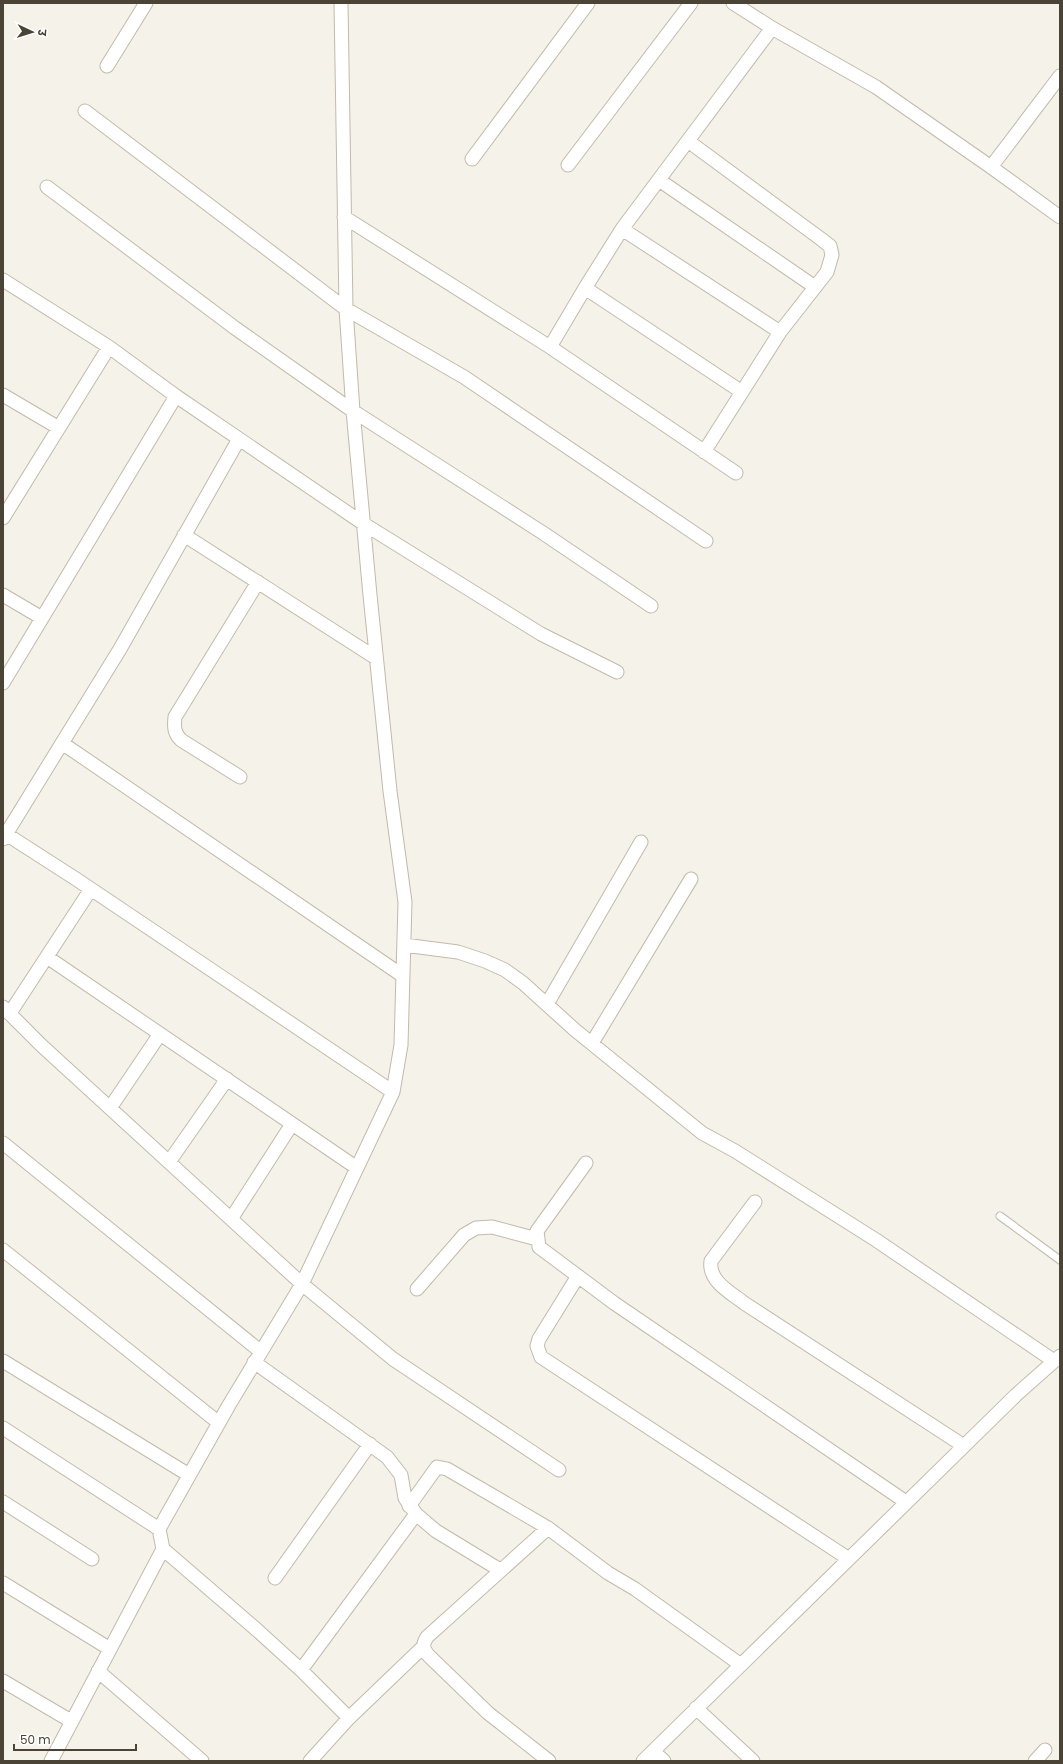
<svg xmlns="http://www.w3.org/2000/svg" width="1063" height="1764" viewBox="0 0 1063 1764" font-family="Poppins,'Noto Sans Devanagari',sans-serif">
  <rect width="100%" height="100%" fill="#f5f2e9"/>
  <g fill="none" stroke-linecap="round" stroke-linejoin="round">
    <defs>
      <path id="service" d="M1000 1216 1060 1260"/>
      <path id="minor" d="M733 3 772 28 876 87 991 167 1060 217
        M107 66 146 3
        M85 111 346 309 464 377 706 541
        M688 141 821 239 830 246 832 255 827 272 780 332 704 452
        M472 159 588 3
        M568 165 691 3
        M991 167 1060 76
        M659 180 815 287
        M47 187 235 328 353 411 543 533 651 606
        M344 217 550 347 736 473
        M622 229 780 332
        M3 280 109 347 176 396 364 524 541 634 617 672
        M585 288 742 392
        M550 347 585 288 622 229 772 28
        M3 395 59 428
        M3 518 109 347
        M184 535 376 658
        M3 595 42 618
        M3 683 176 396
        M62 743 403 976
        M240 777 181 740C174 733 174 727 175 717L258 582
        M6 834 76 879 393 1092
        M3 839 120 649 239 439
        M404 945 458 952 485 961 505 970 523 983 575 1030 702 1133 735 1151 876 1240 1054 1361
        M47 957 357 1168
        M547 1004 641 842
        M3 1007 41 1045 302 1284 393 1359 559 1470
        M10 1013 91 889
        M592 1043 691 879
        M110 1108 160 1034
        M3 1143 260 1351
        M169 1162 227 1079
        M586 1163 537 1231 539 1247 614 1303 906 1502
        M755 1202 711 1261C708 1281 730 1292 744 1303L964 1446
        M231 1219 292 1124
        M3 1250 219 1423
        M578 1276 539 1339 537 1346 541 1357 849 1559
        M417 1289 464 1235 476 1228 492 1227 537 1239
        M3 1361 189 1475
        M254 1362 387 1457 401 1475 405 1498 416 1514 436 1531 500 1570
        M3 1428 159 1529
        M3 1502 92 1559
        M409 1506 437 1467 447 1469 548 1528 608 1573 635 1589 741 1665
        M548 1528 427 1637C422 1645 423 1648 428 1655L488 1713 549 1761
        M163 1549 257 1630 301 1670 349 1718
        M275 1578 370 1444
        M3 1583 110 1649
        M301 1670 416 1514
        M98 1671 202 1761
        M3 1681 71 1721
        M696 1708 753 1761
        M653 1751 664 1761
        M51 1761 163 1549 159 1529 229 1405 302 1284 393 1092 401 1045 405 902 390 791 370 595 353 411 346 309 341 3
        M310 1761 349 1718 423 1647
        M643 1761 1016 1395 1060 1356
        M1035 1761 1045 1750"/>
    </defs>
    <use href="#service" stroke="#c2baaa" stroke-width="9"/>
    <use href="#minor" stroke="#c2baaa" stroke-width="15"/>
    <use href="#service" stroke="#fff" stroke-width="7"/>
    <use href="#minor" stroke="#fff" stroke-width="13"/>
  </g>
  <rect width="1063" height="1764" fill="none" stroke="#4a4336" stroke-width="8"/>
  <g transform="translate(32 32) rotate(94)" stroke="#ffffff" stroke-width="3" paint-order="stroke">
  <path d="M0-3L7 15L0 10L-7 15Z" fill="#4a4336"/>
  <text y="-6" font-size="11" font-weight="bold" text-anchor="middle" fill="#4a4336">उ</text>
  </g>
  <path d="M14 1744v6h122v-6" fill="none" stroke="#4a4336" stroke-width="2"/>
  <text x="20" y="1744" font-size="12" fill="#4a4336" stroke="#ffffff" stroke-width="3" paint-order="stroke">50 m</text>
</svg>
